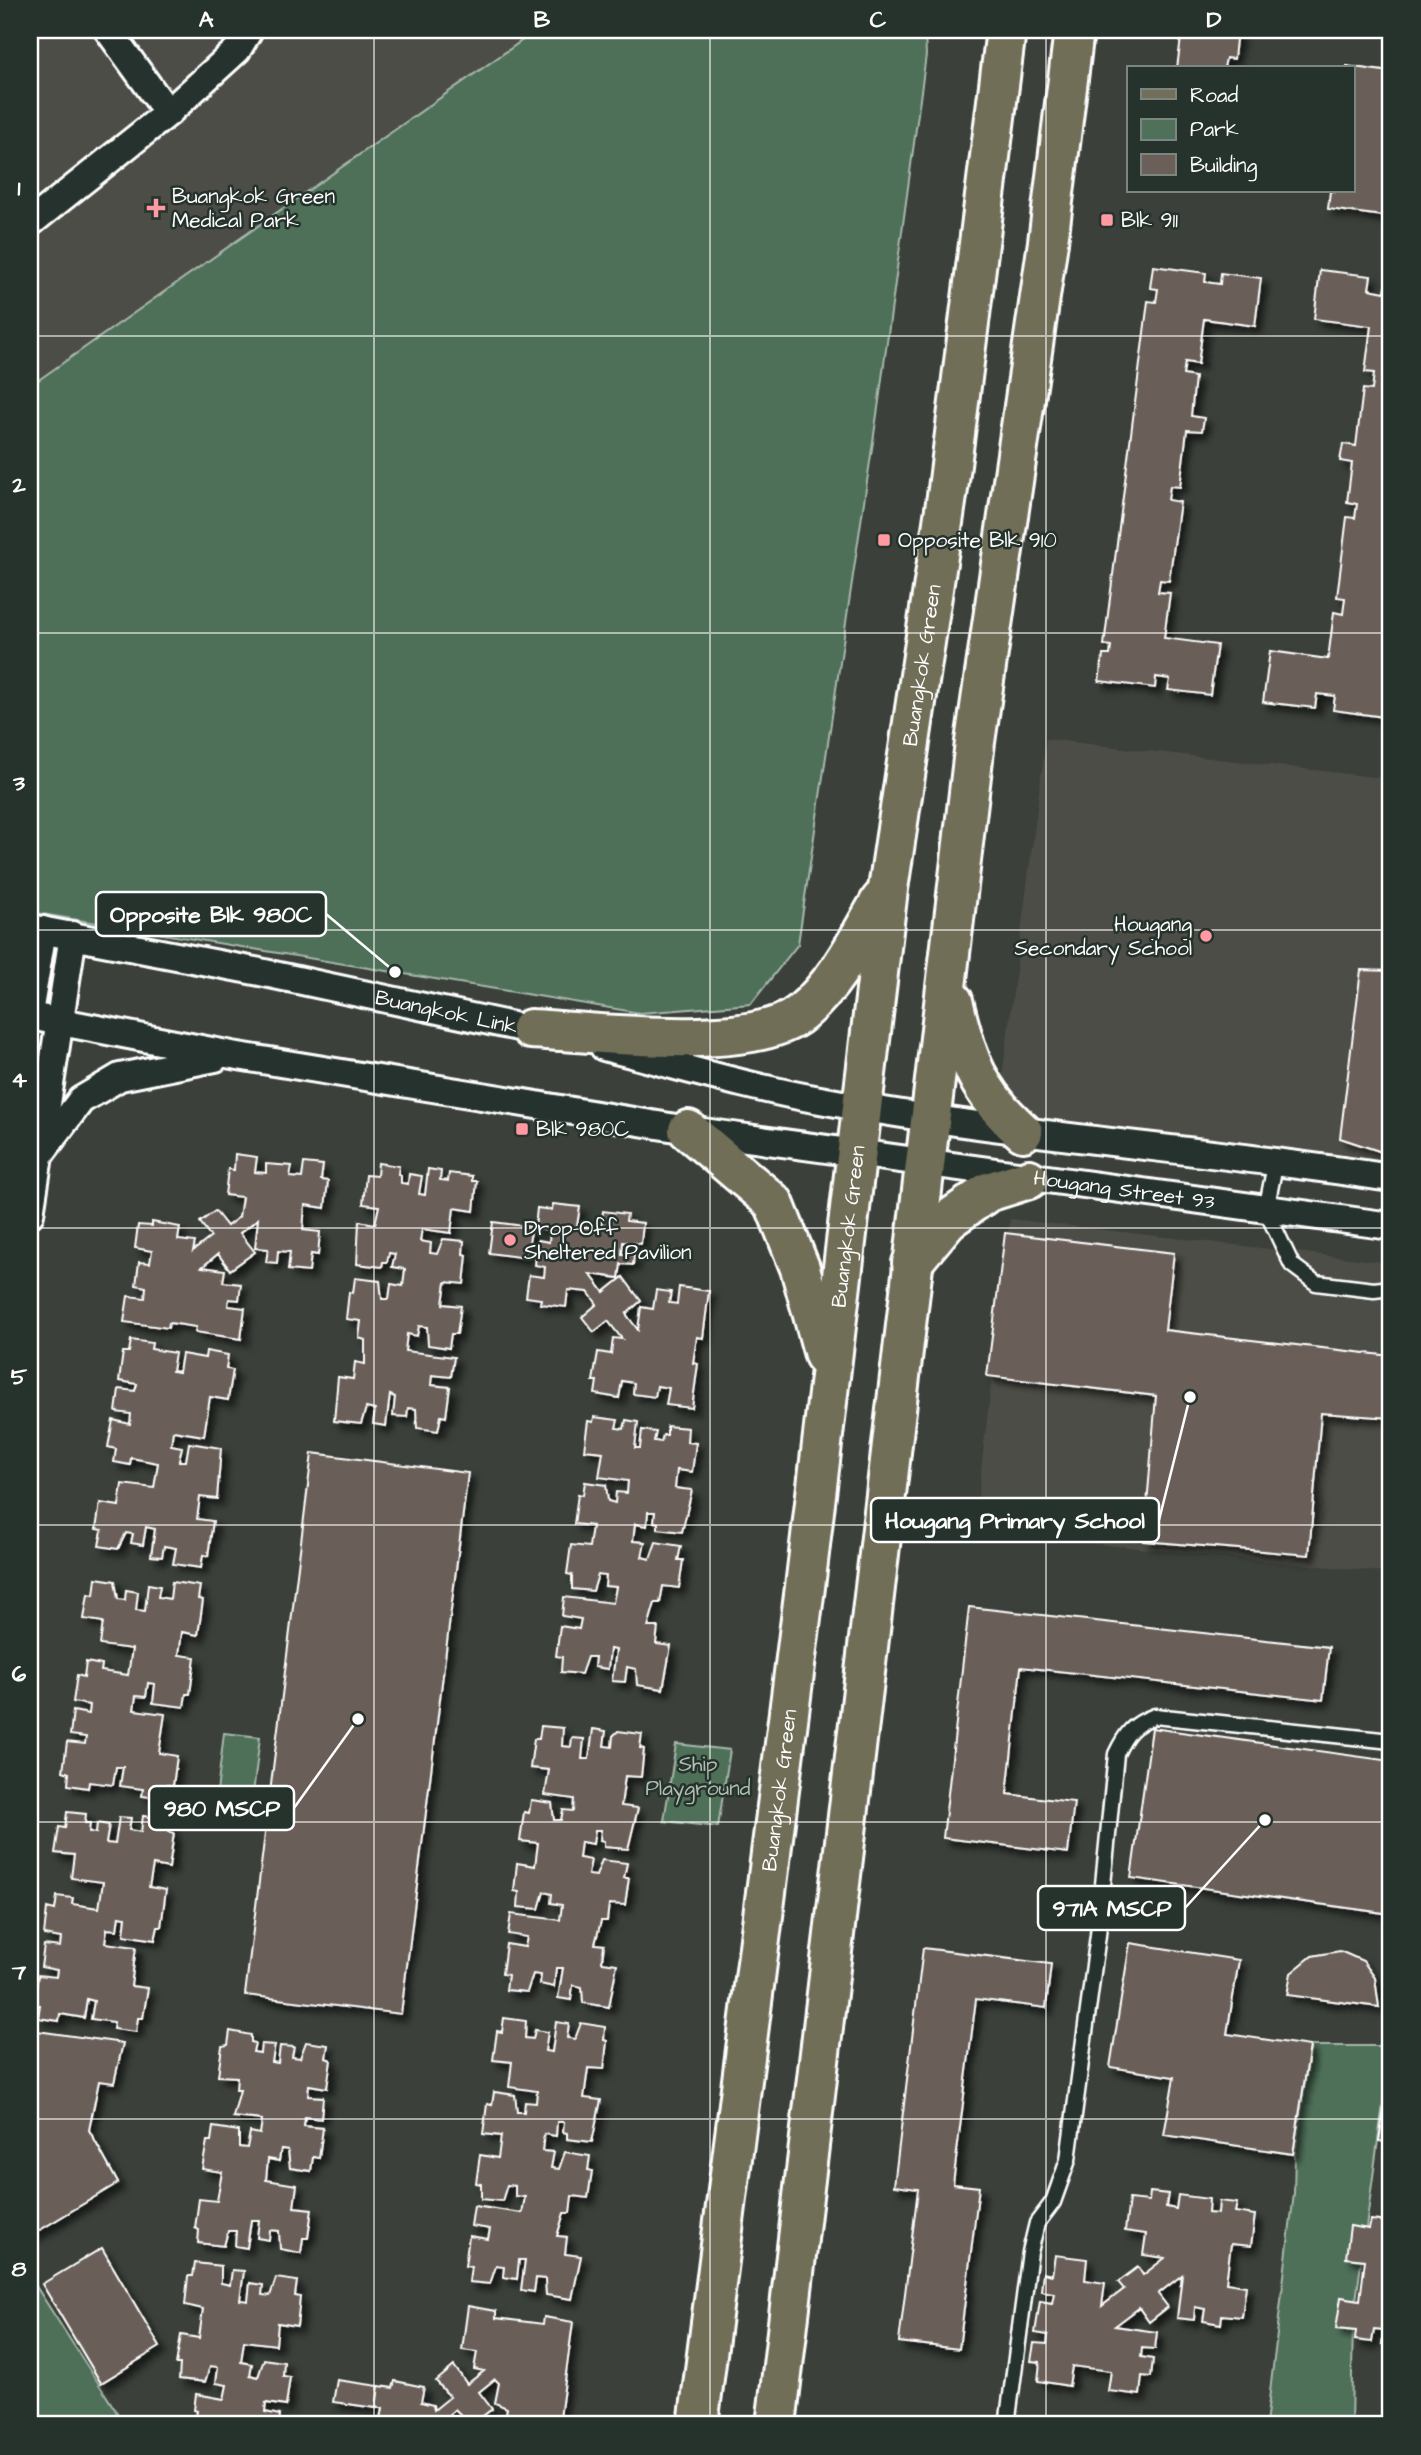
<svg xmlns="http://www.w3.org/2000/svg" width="1421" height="2455" viewBox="0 0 1421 2455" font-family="'Architects Daughter',sans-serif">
  <defs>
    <filter id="shadow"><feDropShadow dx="6" dy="6" stdDeviation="3.5" flood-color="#0009"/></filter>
  </defs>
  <rect width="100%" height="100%" fill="#3b403a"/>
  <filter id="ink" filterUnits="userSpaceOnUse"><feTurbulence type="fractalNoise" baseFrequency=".0143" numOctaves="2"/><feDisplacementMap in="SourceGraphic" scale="14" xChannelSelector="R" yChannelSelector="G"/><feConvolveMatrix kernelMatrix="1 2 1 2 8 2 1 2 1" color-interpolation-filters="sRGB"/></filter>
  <g filter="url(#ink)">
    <path fill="#4d4d47" d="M30 30H537L30 386Z
      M1046 739 1391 779V1162L1020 1120 1000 1094Z
      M1010 1219 1391 1263V1573L974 1532Z"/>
    <path fill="#4f7059" stroke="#a7b8ac" stroke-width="2" d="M537 30H925L926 55 878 408 798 944 751 1004 640 1013 30 912V386Z
      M224 1733 260 1737 253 1794 217 1792Z
      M676 1744 730 1750 718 1827 664 1821Z
      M1311 2046H1391L1353 2322 1351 2425H1266L1294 2193 1295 2155Z
      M30 2277 125 2425H30Z"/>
    <path fill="#6b5f59" stroke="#fff" stroke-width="2" filter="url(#shadow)" d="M1182 30H1237L1234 59 1226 58 1224 68H1177Z
      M1346 66 1391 72V217L1328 209 1330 191H1353V68Z
      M1153 266 1206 273 1205 282 1220 284 1221 273 1261 278 1255 326 1204 319 1198 364 1185 362 1183 375 1195 377 1191 416 1204 418 1202 431 1187 430 1180 487 1170 486 1168 500 1180 502 1169 581 1160 580 1158 592 1170 593 1164 638 1217 645 1210 695 1168 690 1170 679 1156 677 1155 688 1099 681 1103 655H1110L1111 646 1104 645 1148 301 1156 302 1158 289 1150 288Z
      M1320 270 1371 276 1369 289 1385 292 1387 278 1391 279V656L1384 717 1333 710 1335 696 1317 694 1315 708 1263 702 1270 651 1328 659 1334 612 1343 614 1345 598 1337 597 1347 517 1355 518 1357 504 1347 502 1352 463 1340 461 1343 444 1356 446 1363 389 1372 390 1374 373 1365 372 1371 326 1314 319Z
      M1361 970 1391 971V1155L1340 1138Z
      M235 1154 257 1157 255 1172 266 1173V1164L292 1166 290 1177 302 1178 304 1163 323 1165 321 1180 328 1181 325 1208 305 1205 303 1230 320 1232 318 1255 311 1254 309 1272 288 1270 290 1252 278 1251 277 1263 266 1262 268 1249 255 1248 258 1219 240 1233 255 1252 230 1270 218 1254 202 1267 225 1270 223 1282 241 1284 239 1300 229 1299 228 1306 245 1308 241 1339 195 1332 196 1327 169 1323 168 1328 124 1322 128 1296 145 1298 146 1287 136 1285 139 1262 150 1263 152 1251 135 1248 138 1225 152 1226V1222L180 1227 178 1240 195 1242 193 1251 211 1237 200 1222 215 1211 227 1226 239 1217 242 1197 225 1195 228 1169 234 1170Z
      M378 1163 399 1166 398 1174 401 1175V1183L408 1184 409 1174 422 1176 419 1194 425 1195 428 1169 441 1171 440 1180 448 1181 449 1173 472 1176V1181H477L474 1211 454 1208 451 1233 422 1229 420 1241 431 1243 430 1253 437 1254 443 1239 464 1241 463 1254 467 1255 464 1284 446 1282 443 1304 461 1306 457 1334H451L449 1348 428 1345 427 1327 419 1326 417 1336 407 1334 405 1351 454 1357 451 1377 432 1375 431 1385 450 1387 446 1417 441 1416 438 1431 417 1428 416 1409 408 1408 407 1417 393 1416 395 1397 390 1395 386 1426 373 1424 375 1410 366 1408 361 1424 334 1421 338 1377 353 1379 355 1362 365 1364V1340L359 1338 361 1321 346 1319 349 1292 353 1293 355 1278 380 1281 382 1299H389L391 1284 403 1286 405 1269 392 1267 395 1254 389 1253 387 1262H383L382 1267 357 1264 359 1221 375 1224 379 1206 363 1204 366 1175 377 1176Z
      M553 1204 580 1207 577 1226 601 1229 603 1211 627 1214 626 1221 643 1223 641 1244 623 1242 622 1254 634 1255 633 1265 621 1264 619 1278 590 1274 604 1292 623 1277 641 1301 626 1314 638 1330 641 1307 653 1309 656 1290 671 1292 669 1303 677 1304 679 1287 709 1291 703 1338 697 1337 693 1363 698 1364 692 1408 666 1405 669 1388 657 1386 655 1397 633 1394 634 1383 622 1381 619 1398 595 1394 597 1381H593L598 1352 611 1354 613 1338 622 1339 608 1321 594 1332 582 1317 597 1304 588 1292 568 1290 566 1307 540 1304 541 1299 526 1297 529 1275 544 1277 545 1267 535 1265 538 1240 549 1242 550 1230 535 1228 537 1208 552 1210Z
      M493 1222 532 1227 526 1258 489 1253Z
      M1005 1233 1174 1253 1165 1330 1391 1356V1418L1321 1413 1309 1555 1144 1541 1156 1396 987 1376Z
      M131 1340 152 1343 151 1349 175 1353 172 1371 179 1372 182 1354 205 1358 206 1351 228 1355 226 1369 233 1370 228 1400 210 1397 204 1436 173 1431 171 1445 182 1447 179 1461H186L189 1443 221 1448 217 1499 200 1497 197 1519 213 1521 208 1556 203 1555 201 1568 173 1564 176 1548 164 1546 162 1557 151 1556 155 1529 146 1527 143 1545 131 1543 133 1534 126 1533 118 1549 99 1546 102 1530 96 1529 100 1503 119 1506 122 1484 154 1488 158 1463 131 1458 130 1465 114 1462 116 1449 108 1447 113 1420 130 1424 131 1414 116 1412 119 1389 135 1391 137 1384 119 1381 123 1352H129Z
      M594 1417 618 1420 616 1428 624 1429 626 1420 638 1422 635 1448H640L642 1430 656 1432 654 1441 661 1442 663 1435H667V1426L688 1428 687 1442 696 1443 692 1472 677 1470 675 1488 692 1490 682 1532 658 1529V1523L654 1522 655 1512H648L647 1526 635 1524 633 1541 645 1542 642 1557 650 1559 656 1542 681 1546 678 1560H683L679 1588 663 1586 660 1603H655L648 1627H658L656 1644 671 1646 663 1689 637 1685 636 1669 627 1667 625 1682 612 1681 616 1650 610 1649 608 1669 594 1667 595 1657H587L581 1674 561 1672 562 1657 556 1656 560 1626 579 1629 581 1619 562 1616 564 1597 613 1603 616 1587 605 1586 606 1576 598 1575 593 1591 572 1589V1575L567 1574 571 1545 589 1547 592 1526 574 1524 578 1494 583 1495 585 1482 606 1485 608 1501 615 1503 616 1492 627 1493 628 1481 599 1477 603 1452 584 1450 588 1421 593 1422Z
      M312 1453 468 1473 401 2014 245 1995Z
      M96 1578 115 1581 118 1599 125 1600 126 1590 138 1592 136 1610 145 1611 148 1584 160 1586 158 1597 170 1599 172 1582 200 1586 198 1599 203 1600 198 1635 182 1632 179 1655 195 1657 190 1694H186L184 1707 153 1703 155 1684 148 1683 146 1697 136 1696 134 1710 165 1714 159 1753 177 1756 173 1786 167 1785 165 1799 142 1796 143 1789 120 1786 123 1767H116L113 1785 89 1782 88 1788 68 1785 69 1773 63 1771 67 1742 85 1744 86 1737 70 1735 73 1711 89 1714 90 1705 73 1702 77 1675 84 1677 86 1662 102 1665 101 1671 128 1675 132 1649 100 1645 103 1622 84 1619 88 1594 94 1595Z
      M969 1607 1329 1647 1323 1700 1021 1667 1007 1794 1074 1802 1068 1853 943 1838Z
      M541 1726 563 1728 562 1746 571 1747 572 1738 584 1739 582 1759H589L593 1729 606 1731 604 1746 612 1747 613 1736 618 1731 642 1734 640 1748 644 1749 641 1777 625 1776 621 1806 638 1808 628 1849 604 1847V1841L600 1840 601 1830H595L593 1844 581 1842 579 1858 591 1860 588 1875 596 1876 602 1860 627 1863 624 1878H629L625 1905 609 1904 607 1921H601L595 1944 604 1945 602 1962 617 1964 609 2007 583 2003 582 1987 573 1985 571 2000 558 1998 563 1968H556L554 1987 540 1984 541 1975 533 1974 527 1992 506 1990 508 1975 502 1974 506 1944 525 1947 527 1937 508 1934 511 1914 560 1920 562 1905 551 1903 552 1894 544 1892 539 1909 518 1907 519 1892 514 1891 517 1863 535 1866 538 1843 520 1841 524 1812 529 1813 531 1800 552 1803 554 1820H561L563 1810 573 1811 574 1799 545 1795 549 1770 530 1768 534 1739H539Z
      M1152 1728 1391 1761V1914L1131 1878Z
      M67 1812 86 1814 85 1823H90L89 1832 96 1833 97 1823 109 1825 106 1843 115 1844 119 1817 131 1818 129 1830 141 1832 143 1816 171 1820 169 1832 174 1833 169 1868 153 1865 149 1887 166 1890 161 1927H158L155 1940 124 1935 126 1917 119 1916 117 1930 107 1929 105 1943 136 1947 131 1986 148 1988 143 2018H138L136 2032 113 2029 114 2022 91 2019 94 2001 87 1999 84 2018 60 2014 59 2021 38 2018 40 2005H34L38 1975 56 1977 57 1970 41 1967 44 1945 60 1947 61 1938 44 1935 47 1908 55 1910 57 1896 73 1898 72 1904 99 1908 103 1882 71 1878 74 1855 55 1853 59 1827 65 1828Z
      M1130 1943 1239 1960 1227 2034 1310 2046 1293 2154 1164 2135 1174 2077 1110 2067Z
      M923 1948 1051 1964 1046 2008 976 1999 953 2184 979 2187 959 2349 899 2342 918 2189 894 2186Z
      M1340 1951 1363 1961 1375 1978 1379 2007 1287 1995 1291 1973 1312 1956Z
      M504 2018 526 2021 525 2038 533 2039 535 2030 548 2032 545 2051 552 2052 556 2022 569 2024 567 2038 575 2039 581 2023 605 2027 604 2040 607 2041 604 2069 588 2068 584 2098 601 2100 592 2142 567 2139V2133L563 2132 564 2122H557L556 2136 544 2134 542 2151 554 2152 551 2168 559 2169 565 2152 590 2156 588 2170 592 2171 588 2198 572 2196 570 2213H564L557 2236 567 2237 565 2254 581 2256 572 2299 546 2295 545 2279 536 2278 534 2292 521 2290 525 2260H519L517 2279 503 2277 504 2267 496 2266 490 2284 469 2282 471 2267 465 2266 469 2236 488 2239 490 2229 471 2226 474 2206 522 2213 525 2197 515 2196V2186L507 2185 502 2201 481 2199V2184L476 2183 480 2155 498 2158 501 2136 483 2134 487 2104 492 2105 494 2092 515 2095 517 2112H524L525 2102 536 2103 537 2091 509 2087 512 2062 493 2060 497 2031 502 2032Z
      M30 2030 123 2043 114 2083 99 2081 89 2130 118 2183 30 2236Z
      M230 2031 251 2035V2042L255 2043 253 2052 260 2053 261 2044 275 2045 272 2062 278 2063 280 2046 294 2047 292 2057 300 2058 306 2042 328 2045 326 2058 331 2060 327 2088 309 2085 308 2096 323 2097 321 2119 305 2117 304 2126 323 2128 319 2158 313 2157 311 2171 290 2168 288 2150 281 2149 279 2161 268 2159 266 2180 297 2185 294 2207 312 2209 308 2238H303L301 2253 280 2249 279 2231 270 2230 269 2240 257 2238 259 2220H251L247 2248 235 2246 236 2231H228L224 2246 198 2243 199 2230 195 2228 199 2199 217 2201 222 2172 202 2169 207 2141H211L213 2127 239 2131V2147L247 2148 250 2132 260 2134 262 2120 233 2117 240 2090H236L237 2077 218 2076 222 2046 228 2045Z
      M1391 2064V2143L1379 2141Z
      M1150 2192 1168 2194 1166 2207 1176 2209 1178 2195 1209 2199 1208 2213 1218 2214 1219 2201 1237 2203 1235 2212 1255 2215 1251 2246 1231 2244 1226 2283 1246 2286 1242 2317 1222 2315 1221 2324 1203 2321 1205 2309 1195 2307 1194 2320 1177 2318 1182 2275 1158 2294 1168 2307 1149 2322 1139 2308 1115 2326 1157 2332 1155 2349 1142 2348 1141 2357 1153 2359 1151 2377 1142 2376 1140 2395 1108 2391 1111 2371 1072 2366 1069 2386 1038 2381 1040 2362 1031 2361 1034 2343 1047 2344 1048 2335 1035 2333 1040 2301 1052 2303 1054 2293 1041 2291 1043 2273 1052 2275 1055 2255 1087 2259 1085 2280 1105 2283 1102 2306 1124 2289 1118 2282 1138 2267 1143 2275 1165 2258 1143 2255 1146 2234 1125 2231 1129 2199 1149 2201Z
      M1371 2220 1388 2222 1387 2235 1391 2236V2345L1382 2344 1384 2331 1374 2330 1372 2342 1355 2340 1356 2331 1336 2329 1341 2297 1360 2300 1365 2260 1346 2258 1350 2226 1369 2229Z
      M102 2248 160 2347 101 2383 42 2284Z
      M195 2263 221 2266V2283L230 2285 232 2270 244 2271 240 2300 248 2301 250 2283 263 2285 262 2295 270 2296 276 2278 297 2281 295 2296 300 2297 297 2326 278 2323 276 2345 244 2341 241 2362 252 2364 250 2375 258 2377 264 2359 284 2362 283 2376 290 2377 286 2406 266 2403 265 2412 280 2415 279 2425H190L191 2421H195L197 2411 194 2410 196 2394 224 2399 227 2385 216 2383 218 2367 210 2366 205 2382 179 2379 180 2364H176L181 2335 199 2338 203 2309 185 2305 188 2276H193Z
      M468 2306 496 2311V2318L543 2324 544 2317 573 2322 559 2425 504 2424 507 2408 495 2403 499 2383 495 2379 479 2392 492 2409 471 2425 455 2409 439 2423 440 2425H380L383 2408H376L379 2386 393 2388 395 2381 424 2387 421 2402 433 2405 434 2410 450 2397 436 2381 454 2366 467 2384 484 2371 474 2369 477 2352 462 2350Z
      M337 2380 379 2386 376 2408 333 2402Z"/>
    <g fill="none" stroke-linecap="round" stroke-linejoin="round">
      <defs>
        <path id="service" d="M1276 1160 1266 1210 1292 1265 1316 1283 1374 1290 1391 1288
          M1007 2425 1030 2252 1037 2223 1053 2202 1068 2160 1098 1935 1116 1754C1126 1733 1133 1724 1155 1716L1391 1741"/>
        <g id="minor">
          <path d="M108 30 168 113"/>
          <path d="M30 223 168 113 237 50 249 30"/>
          <path id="s1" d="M30 928 260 972 546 1033"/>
          <path d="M30 1007 43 930"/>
          <path id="s2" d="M30 1016 232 1055 688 1130 1391 1226"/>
          <path d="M604 1047C675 1065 747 1087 820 1100 1009 1135 1201 1149 1391 1178"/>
          <path d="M38 1157 81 1100 120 1077 215 1058"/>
          <path d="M30 1214 73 935"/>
        </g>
        <g id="primary">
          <path d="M953 1001C967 1059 977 1092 1023 1132"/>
          <path d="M531 1029C593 1032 754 1053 801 1013 837 983 858 939 881 900"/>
          <path d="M688 1130 774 1203 800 1268 824 1355"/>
          <path d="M912 1263 948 1220 988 1192 1029 1179"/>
          <path id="s3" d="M698 2425 805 1587 888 889 948 489 1006 30"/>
          <path d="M776 2425 975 742 1048 242 1074 30"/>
        </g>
      </defs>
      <use href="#service" stroke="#fff" stroke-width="19"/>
      <use href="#minor" stroke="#fff" stroke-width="32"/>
      <use href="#primary" stroke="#fff" stroke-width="44"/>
      <use href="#service" stroke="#26332d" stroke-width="14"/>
      <use href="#minor" stroke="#26332d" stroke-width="26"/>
      <use href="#primary" stroke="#716e59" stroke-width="38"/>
    </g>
  </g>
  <path fill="none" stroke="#fff" stroke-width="2" stroke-opacity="0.55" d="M374 30V2425M710 30V2425M1046 30V2425M30 336H1391M30 633H1391M30 930H1391M30 1228H1391M30 1525H1391M30 1822H1391M30 2119H1391"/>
  <g fill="#ff9aa2" stroke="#26332d" stroke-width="2.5">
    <path d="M152.5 197.5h7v7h7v7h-7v7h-7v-7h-7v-7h7z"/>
    <rect x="1100" y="213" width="14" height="14" rx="3.5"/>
    <rect x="877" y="533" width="14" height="14" rx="3.5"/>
    <circle cx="1206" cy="936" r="7"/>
    <rect x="515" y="1122" width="14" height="14" rx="3.5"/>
    <circle cx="510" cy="1240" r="7"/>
  </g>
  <g text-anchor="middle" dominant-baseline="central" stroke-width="5" stroke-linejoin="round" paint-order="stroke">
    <g font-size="21" fill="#fff" stroke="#26332d" text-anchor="start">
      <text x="172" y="196">Buangkok Green<tspan x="172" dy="24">Medical Park</tspan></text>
      <text x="1121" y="220">Blk 911</text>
      <text x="898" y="540">Opposite Blk 910</text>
      <text x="1192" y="924" text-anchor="end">Hougang<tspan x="1192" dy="24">Secondary School</tspan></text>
      <text x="536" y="1129">Blk 980C</text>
      <text x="524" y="1228">Drop-Off<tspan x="524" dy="24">Sheltered Pavilion</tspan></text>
    </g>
    <g font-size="21" fill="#fff" stroke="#26332d">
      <text stroke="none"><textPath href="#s3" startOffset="1774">Buangkok Green</textPath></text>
      <text stroke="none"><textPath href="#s1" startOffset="425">Buangkok Link</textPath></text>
      <text stroke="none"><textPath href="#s2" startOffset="1108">Hougang Street 93</textPath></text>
      <text stroke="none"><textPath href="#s3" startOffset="1208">Buangkok Green</textPath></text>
      <text stroke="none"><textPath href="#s3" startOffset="640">Buangkok Green</textPath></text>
    </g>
    <g font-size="21" fill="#b0bfb4" stroke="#26332d">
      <text x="698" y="1764">Ship<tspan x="698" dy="24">Playground</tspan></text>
    </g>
  </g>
  <path fill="none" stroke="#fff" stroke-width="2.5" d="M395 972L326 914M1190 1397L1159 1520M358 1719L294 1808M1265 1820L1185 1908"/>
  <g fill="#fff" stroke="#26332d" stroke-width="2.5">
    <circle cx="395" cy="972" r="7"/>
    <circle cx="1190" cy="1397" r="7"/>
    <circle cx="358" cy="1719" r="7"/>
    <circle cx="1265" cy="1820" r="7"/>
  </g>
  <g fill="#26332d" stroke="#fff" stroke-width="2.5">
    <rect x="96" y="892" width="230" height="44" rx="7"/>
    <rect x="871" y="1498" width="288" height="44" rx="7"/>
    <rect x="149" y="1786" width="145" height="44" rx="7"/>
    <rect x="1038" y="1886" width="147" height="44" rx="7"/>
  </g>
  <g font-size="23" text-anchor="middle" font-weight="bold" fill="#fff">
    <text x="211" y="922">Opposite Blk 980C</text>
    <text x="1015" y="1528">Hougang Primary School</text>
    <text x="222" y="1816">980 MSCP</text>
    <text x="1112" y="1916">971A MSCP</text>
  </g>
  <rect width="1421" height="2455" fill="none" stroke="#26332d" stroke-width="77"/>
  <rect x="1127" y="66" width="228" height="126" fill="#26332d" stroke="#7d8581" stroke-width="2"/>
  <rect x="1141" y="89" width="35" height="10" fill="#716e59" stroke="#7d8581" stroke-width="2"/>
  <text x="1190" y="102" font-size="21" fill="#ffffff">Road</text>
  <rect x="1141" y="119" width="35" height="21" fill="#4f7059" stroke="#7d8581" stroke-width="2"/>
  <text x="1190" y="136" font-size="21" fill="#ffffff">Park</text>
  <rect x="1141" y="154" width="35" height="21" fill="#6b5f59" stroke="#7d8581" stroke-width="2"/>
  <text x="1190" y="172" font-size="21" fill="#ffffff">Building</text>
  <rect x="38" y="38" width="1344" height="2378" fill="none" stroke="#fff" stroke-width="2.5"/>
  <g font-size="23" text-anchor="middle" font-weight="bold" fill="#fff">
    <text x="206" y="27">A</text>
    <text x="542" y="27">B</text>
    <text x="878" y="27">C</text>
    <text x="1214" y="27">D</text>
    <text x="19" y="195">1</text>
    <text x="19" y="492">2</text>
    <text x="19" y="790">3</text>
    <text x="19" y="1087">4</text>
    <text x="19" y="1384">5</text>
    <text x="19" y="1681">6</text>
    <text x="19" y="1979">7</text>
    <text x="19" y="2276">8</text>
  </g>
</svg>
